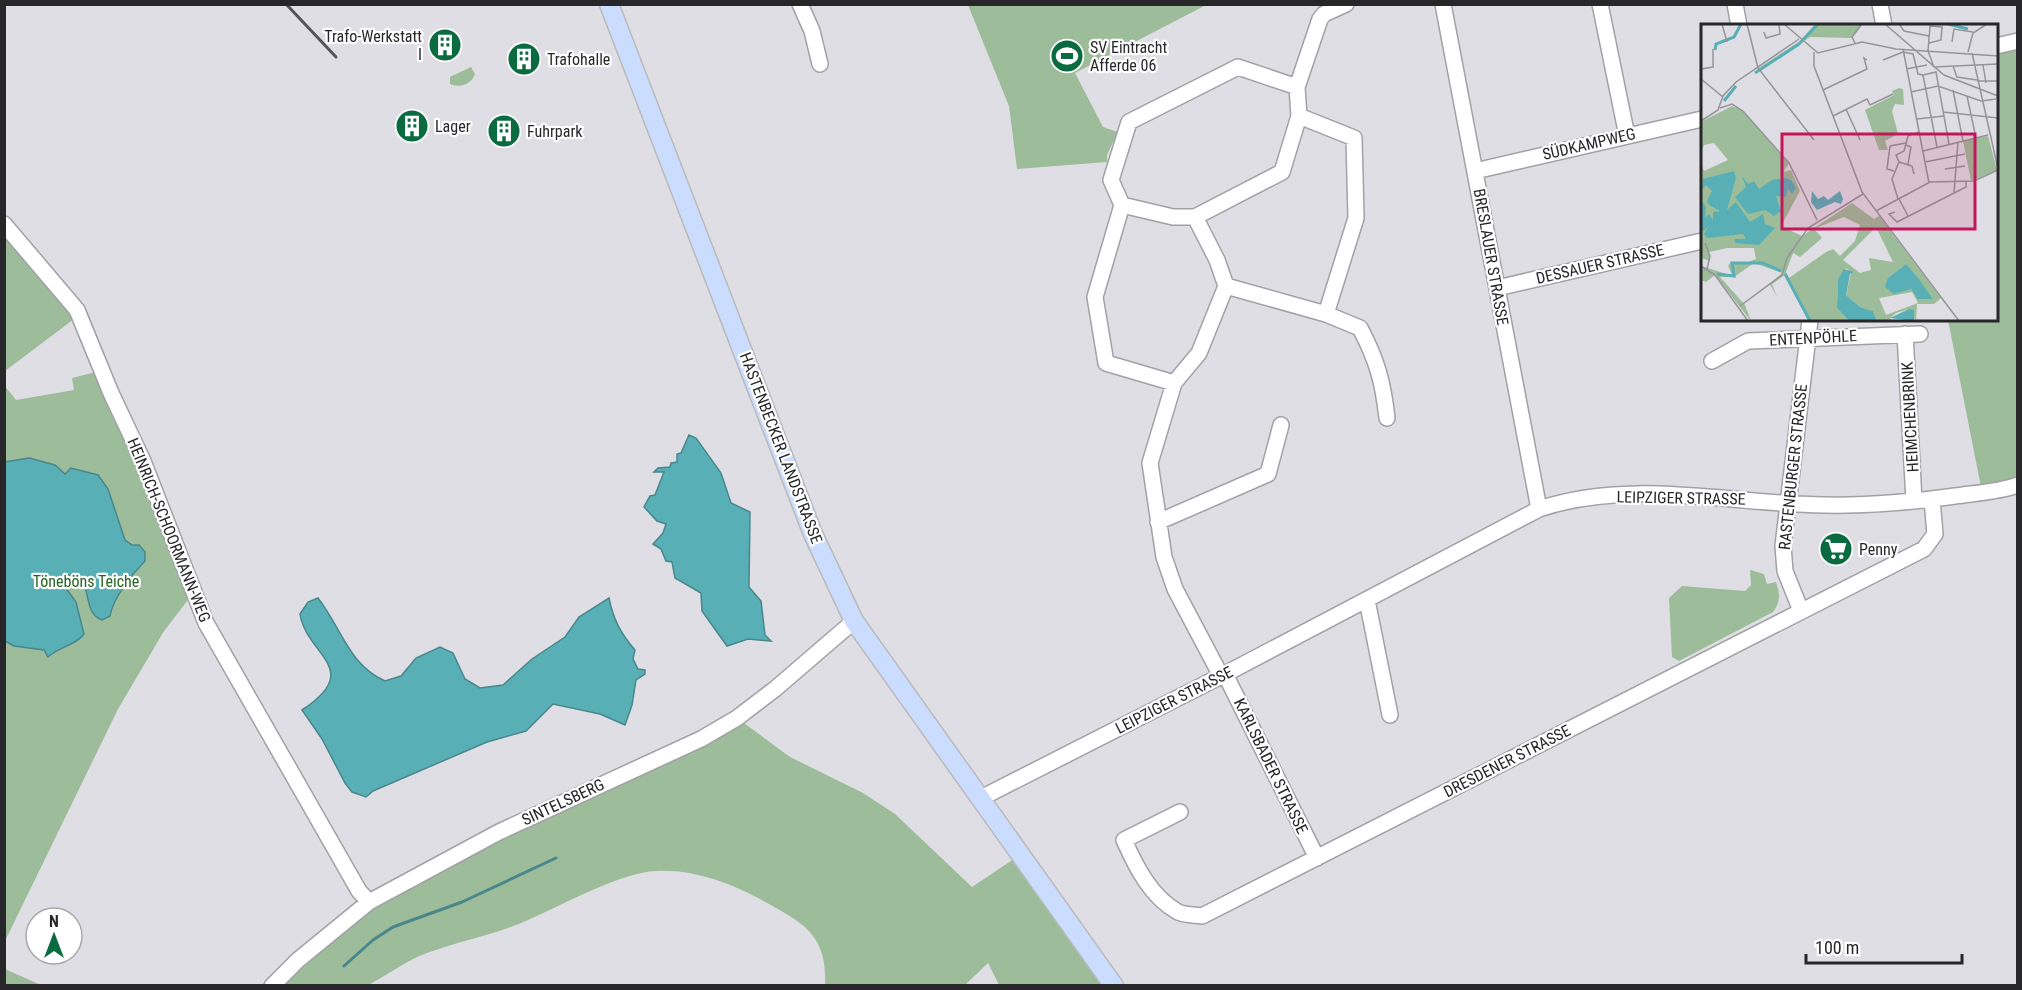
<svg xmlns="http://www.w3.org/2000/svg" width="2022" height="990" viewBox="0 0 2022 990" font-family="'Roboto Condensed',sans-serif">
  <rect width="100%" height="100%" fill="#dedee4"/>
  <path fill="#9dbc99" d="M968 5V4L1206 5 1075 73 1103 127 1118 132 1107 155V162L1017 169 1009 106Z
    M2017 48 2018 478 1981 487 1948 320H1996L1997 53Z
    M471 67 475 74C471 85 460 88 450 84V77Z
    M4 229 78 316 5 371H4Z
    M100 371 191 596 164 631 118 709 5 941 4 385 16 400 74 390 72 378Z
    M1750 570 1764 574 1767 584 1776 582C1780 594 1781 601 1773 612L1679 661 1672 657 1669 598 1682 586 1745 591 1751 585Z
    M737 718 790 757 863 793 895 814 972 887 1020 855 1114 985H999L988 963 965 985H825C827 943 811 927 776 908 740 887 699 869 656 871 620 872 557 908 521 923 487 937 450 943 417 957 400 965 386 976 370 984 360 990 295 985 279 986L296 970 305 966 309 956 374 905 499 832Z
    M4 969H5L41 985H5Z"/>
  <path fill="#58b0b6" stroke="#49878c" stroke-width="1.5" d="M689 435 696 438 721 473 731 503 750 512 749 587 761 601 765 635 771 641 748 639 727 646 702 611 701 593 675 578 672 562 666 561 661 549 653 544 663 533 666 524 657 521 644 507 650 496 655 495 664 472H654L658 468 670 467 671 463 677 462V454L681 453Z
    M29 458 55 465 65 474 71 468 98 475 108 489 125 540 132 545H139L145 552V561C132 574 113 598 110 616L102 620C82 612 93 587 76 575H69L65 579V587L76 602 84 634C75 646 60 646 48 657L44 650 14 646 5 641V462Z
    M318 598C342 629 348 664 385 681L401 676 416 658 440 647 453 653 465 679 480 688 503 685 532 659 565 637 579 617 609 598C613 619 621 634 635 650L633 659 638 669 645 670V674L636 680 632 705 625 725 600 714 553 704 526 731 487 742 373 791 366 797 352 792 345 783 322 739 302 710C365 669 306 655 300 614L308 602Z"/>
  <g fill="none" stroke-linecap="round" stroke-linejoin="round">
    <path stroke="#49878c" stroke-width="3" d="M344 966 373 940 393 927 462 902 556 858"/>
    <defs>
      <path id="minor" d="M800 4 812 31 820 64
        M1443 4 1539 509
        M1600 4 1627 136
        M1735 4 1739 26
        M1880 4 1884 26
        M1996 46 2018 41
        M1299 116 1354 138 1356 218 1326 314
        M1475 171 1702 119
        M1122 205 1173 217H1195
        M4 224 77 310 111 393 143 461 206 623 359 891 369 902
        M1226 286 1326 314 1360 328C1377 360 1383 382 1387 418
        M1497 288 1702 241
        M1905 334 1914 501
        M1712 361 1748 341 1920 334
        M1174 383 1106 363 1095 297 1122 205 1111 180 1129 122 1238 67 1297 87
        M1158 522 1268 474 1281 425
        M1367 600 1390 715
        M1801 611 1785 571 1783 546 1810 320
        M1225 674 1317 858
        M1221 676 1175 589 1164 557 1150 463 1174 383 1199 353 1226 286 1217 260 1195 217 1282 172 1299 116 1297 87 1320 19 1324 14 1346 4
        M981 798 1225 674 1539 509C1631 478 1730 504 1824 505 1867 506 1912 502 1955 496 1976 493 1998 492 2018 485
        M1180 812 1124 840C1136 867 1151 897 1178 912 1184 915 1195 915 1202 916L1924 549 1935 534 1932 500
        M272 986 298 960 369 902 499 832 701 739 737 718 775 689 854 621"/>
      <path id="major" d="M609 4 813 534 854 621 1114 986"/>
    </defs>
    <use href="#minor" stroke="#a1a1a6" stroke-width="18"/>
    <use href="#major" stroke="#bababb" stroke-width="21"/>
    <use href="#minor" stroke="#fff" stroke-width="15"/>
    <use href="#major" stroke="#cbddfe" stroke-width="18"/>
    <path stroke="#545457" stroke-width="3" d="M286 4 336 57"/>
  </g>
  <defs>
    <symbol id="building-disc" viewBox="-11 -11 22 22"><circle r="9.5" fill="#0a6b40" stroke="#fff"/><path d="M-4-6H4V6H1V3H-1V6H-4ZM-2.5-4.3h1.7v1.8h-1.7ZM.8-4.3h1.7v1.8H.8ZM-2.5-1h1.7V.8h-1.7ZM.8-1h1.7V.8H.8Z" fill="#fff"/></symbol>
    <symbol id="stadium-disc" viewBox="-11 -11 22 22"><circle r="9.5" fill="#0a6b40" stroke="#fff"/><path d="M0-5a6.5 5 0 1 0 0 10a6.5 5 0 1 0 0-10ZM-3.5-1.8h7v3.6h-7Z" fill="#fff"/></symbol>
    <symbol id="supermarket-disc" viewBox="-11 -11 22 22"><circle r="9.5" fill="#0a6b40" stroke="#fff"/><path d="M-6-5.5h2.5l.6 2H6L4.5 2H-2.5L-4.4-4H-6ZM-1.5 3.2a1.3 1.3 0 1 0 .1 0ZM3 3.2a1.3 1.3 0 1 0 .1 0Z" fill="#fff"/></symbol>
  </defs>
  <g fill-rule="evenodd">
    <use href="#building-disc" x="426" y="26" width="38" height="38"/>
    <use href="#stadium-disc" x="1048" y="37" width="38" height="38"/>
    <use href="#building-disc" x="505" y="40" width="38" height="38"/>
    <use href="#building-disc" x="393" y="107" width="38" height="38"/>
    <use href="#building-disc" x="485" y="112" width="38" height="38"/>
    <use href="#supermarket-disc" x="1817" y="530" width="38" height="38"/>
  </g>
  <g text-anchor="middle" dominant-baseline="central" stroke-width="4.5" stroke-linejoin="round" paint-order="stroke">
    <g font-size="16" fill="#272729" stroke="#fff" text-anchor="start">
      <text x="422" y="36" text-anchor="end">Trafo-Werkstatt<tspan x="422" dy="18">I</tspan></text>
      <text x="1090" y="47">SV Eintracht<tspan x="1090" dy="18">Afferde 06</tspan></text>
      <text x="547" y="59">Trafohalle</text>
      <text x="435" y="126">Lager</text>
      <text x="527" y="131">Fuhrpark</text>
      <text x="1859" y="549">Penny</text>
    </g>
    <g font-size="16" fill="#272729" stroke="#fff">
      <text transform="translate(1589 144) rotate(-13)">SÜDKAMPWEG</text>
      <text transform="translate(1491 257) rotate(80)">BRESLAUER STRASSE</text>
      <text transform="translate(1600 264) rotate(-13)">DESSAUER STRASSE</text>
      <text transform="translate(1813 338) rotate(-3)">ENTENPÖHLE</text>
      <text transform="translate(1910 417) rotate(-93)">HEIMCHENBRINK</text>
      <text transform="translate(781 448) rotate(69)">HASTENBECKER LANDSTRASSE</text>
      <text transform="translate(1793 467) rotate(-84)">RASTENBURGER STRASSE</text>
      <text transform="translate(1681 498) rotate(1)">LEIPZIGER STRASSE</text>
      <text transform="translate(169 530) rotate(68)">HEINRICH-SCHOORMANN-WEG</text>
      <text transform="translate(1174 700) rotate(-27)">LEIPZIGER STRASSE</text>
      <text transform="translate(1507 761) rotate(-27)">DRESDENER STRASSE</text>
      <text transform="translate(1271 766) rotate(64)">KARLSBADER STRASSE</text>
      <text transform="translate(563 802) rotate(-25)">SINTELSBERG</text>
    </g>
    <g font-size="16" fill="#276323" stroke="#fff">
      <text x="86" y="581">Töneböns Teiche</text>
    </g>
  </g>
  <g transform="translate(1701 24)">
    <rect width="297" height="297" fill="#dedee4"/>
    <path d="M114 0H161L151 14 109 13 60 46 58 44 99 17ZM198 64 202 65 203 81 194 80 191 87 197 110 184 117 187 126H178L164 86 193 71 191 67ZM31 82 42 87 88 140 82 148 90 146 94 155 99 167 80 202 101 212 151 179 173 195 178 192 240 274 233 280H216L215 297 208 285 195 289 189 294 191 297H176L172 287 159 283 145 271 150 249 145 244 137 255 136 284 148 297H109L84 251 71 260 76 273 69 260 81 249 53 239 33 253H19L44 281 50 297 14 251 5 258 0 256V242L32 252 27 242 30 238 42 240 55 235 53 224H26L8 228 9 237 0 234V139L3 147 27 136 13 119 3 121 0 129V98ZM143 193 159 201 154 217 139 232 132 225 125 228 88 254 85 248 92 229 99 233 121 214 114 206 117 203ZM175 203 192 238 168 234 170 246 159 249 142 236ZM205 240 213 267 187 254ZM211 268 217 279 185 291 178 274ZM287 112 296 146 270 157 262 117Z" fill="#9dbc99" fill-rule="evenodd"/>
    <path d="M33 147 35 154 26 186 35 178 49 198 62 190 64 200 74 204 58 221 34 219V215H45L42 210 6 214 3 210 8 201 2 208 0 205V176L5 183 4 194 8 190 12 196V188L19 187 8 181 6 177 11 167 5 161 1 166 2 155ZM41 152 47 160 53 157 58 165 71 156 84 154 90 156 95 164 91 170 87 165 85 173 75 172 80 187 73 192 64 186 47 190 34 173 45 163ZM111 167 117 175 123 172 127 176 139 167 142 175 140 180 134 178 116 186 110 178ZM205 240 217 254 232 275H217L210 265 193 270 184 263 187 254ZM143 245 153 248 149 250 145 271 159 283 172 287 176 297H148L136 284 137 255ZM208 285 213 286V297L189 294Z" fill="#58b0b6"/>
    <path fill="none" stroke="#58b0b6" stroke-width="3" d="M247 0 267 5M14 26 15 20 33 13 40 0M54 49 98 20 117 0M23 77 35 62M16 250 33 252 31 239H62L80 247M84 250 109 297"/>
    <path fill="none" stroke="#959599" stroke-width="1.5" d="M21 0 26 18M46 0 57 44 113 116M83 0 117 29 161 18 195 25 297 32M184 0 243 51 297 72M198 0 203 7 228 12M63 8 65 14 79 10 78 0M251 18 253 5 272 8M154 19 151 13 161 0M228 19 240 16 241 3 229 2 227 27 233 43 297 40M202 25 228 159M113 28V42L161 168 258 297M202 28 212 30 217 50 222 51 236 123M267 28 272 9 286 0M271 29 297 145M182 36 202 28M282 41 285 59M252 42 256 53 276 56M0 45 12 43V25M205 45 226 41M222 51 235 48 248 120M0 55 22 73M276 57H297M122 66 166 45 163 34 166 36M252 66 262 117M210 68 237 62 280 77 295 75M266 72 275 114M19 84 31 80 42 87 88 139 116 196M145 85 159 116M242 88 297 94M132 92 166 75 169 81 192 70M216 95 243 92M0 97 17 86 22 72 35 58 98 15M205 121 210 123 207 140M222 127 287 111M198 138 211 142 213 150M224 138 264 130M244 145 264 142M193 147 186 145 189 122 205 119M253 169 257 118M197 175 191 155 198 138 195 131 203 127 207 112 218 108M198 175 207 192M175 187 229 158 273 157 297 146M194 188 188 190 196 198 265 163V158M4 219 9 232 6 245M0 242 14 251 47 297M39 282 81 251 86 234 107 204 162 170"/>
    <path fill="#c2185b" fill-opacity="0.15" stroke="#c2185b" stroke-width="3" d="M81 110H274V205H81Z"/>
    <rect width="297" height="297" fill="none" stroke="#272729" stroke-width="3"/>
  </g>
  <rect width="2022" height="990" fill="none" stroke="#272729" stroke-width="12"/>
  <g transform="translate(54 936)"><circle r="28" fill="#ffffff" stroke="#a9a9a9" stroke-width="1.5"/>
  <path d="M0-4.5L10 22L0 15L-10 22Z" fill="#0a6b40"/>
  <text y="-9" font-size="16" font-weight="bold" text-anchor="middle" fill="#272729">N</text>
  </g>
  <path d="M1806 954v9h156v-9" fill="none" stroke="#272729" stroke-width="3"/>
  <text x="1815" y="954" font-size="18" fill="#272729" stroke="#ffffff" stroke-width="4.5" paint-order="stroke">100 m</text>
</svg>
